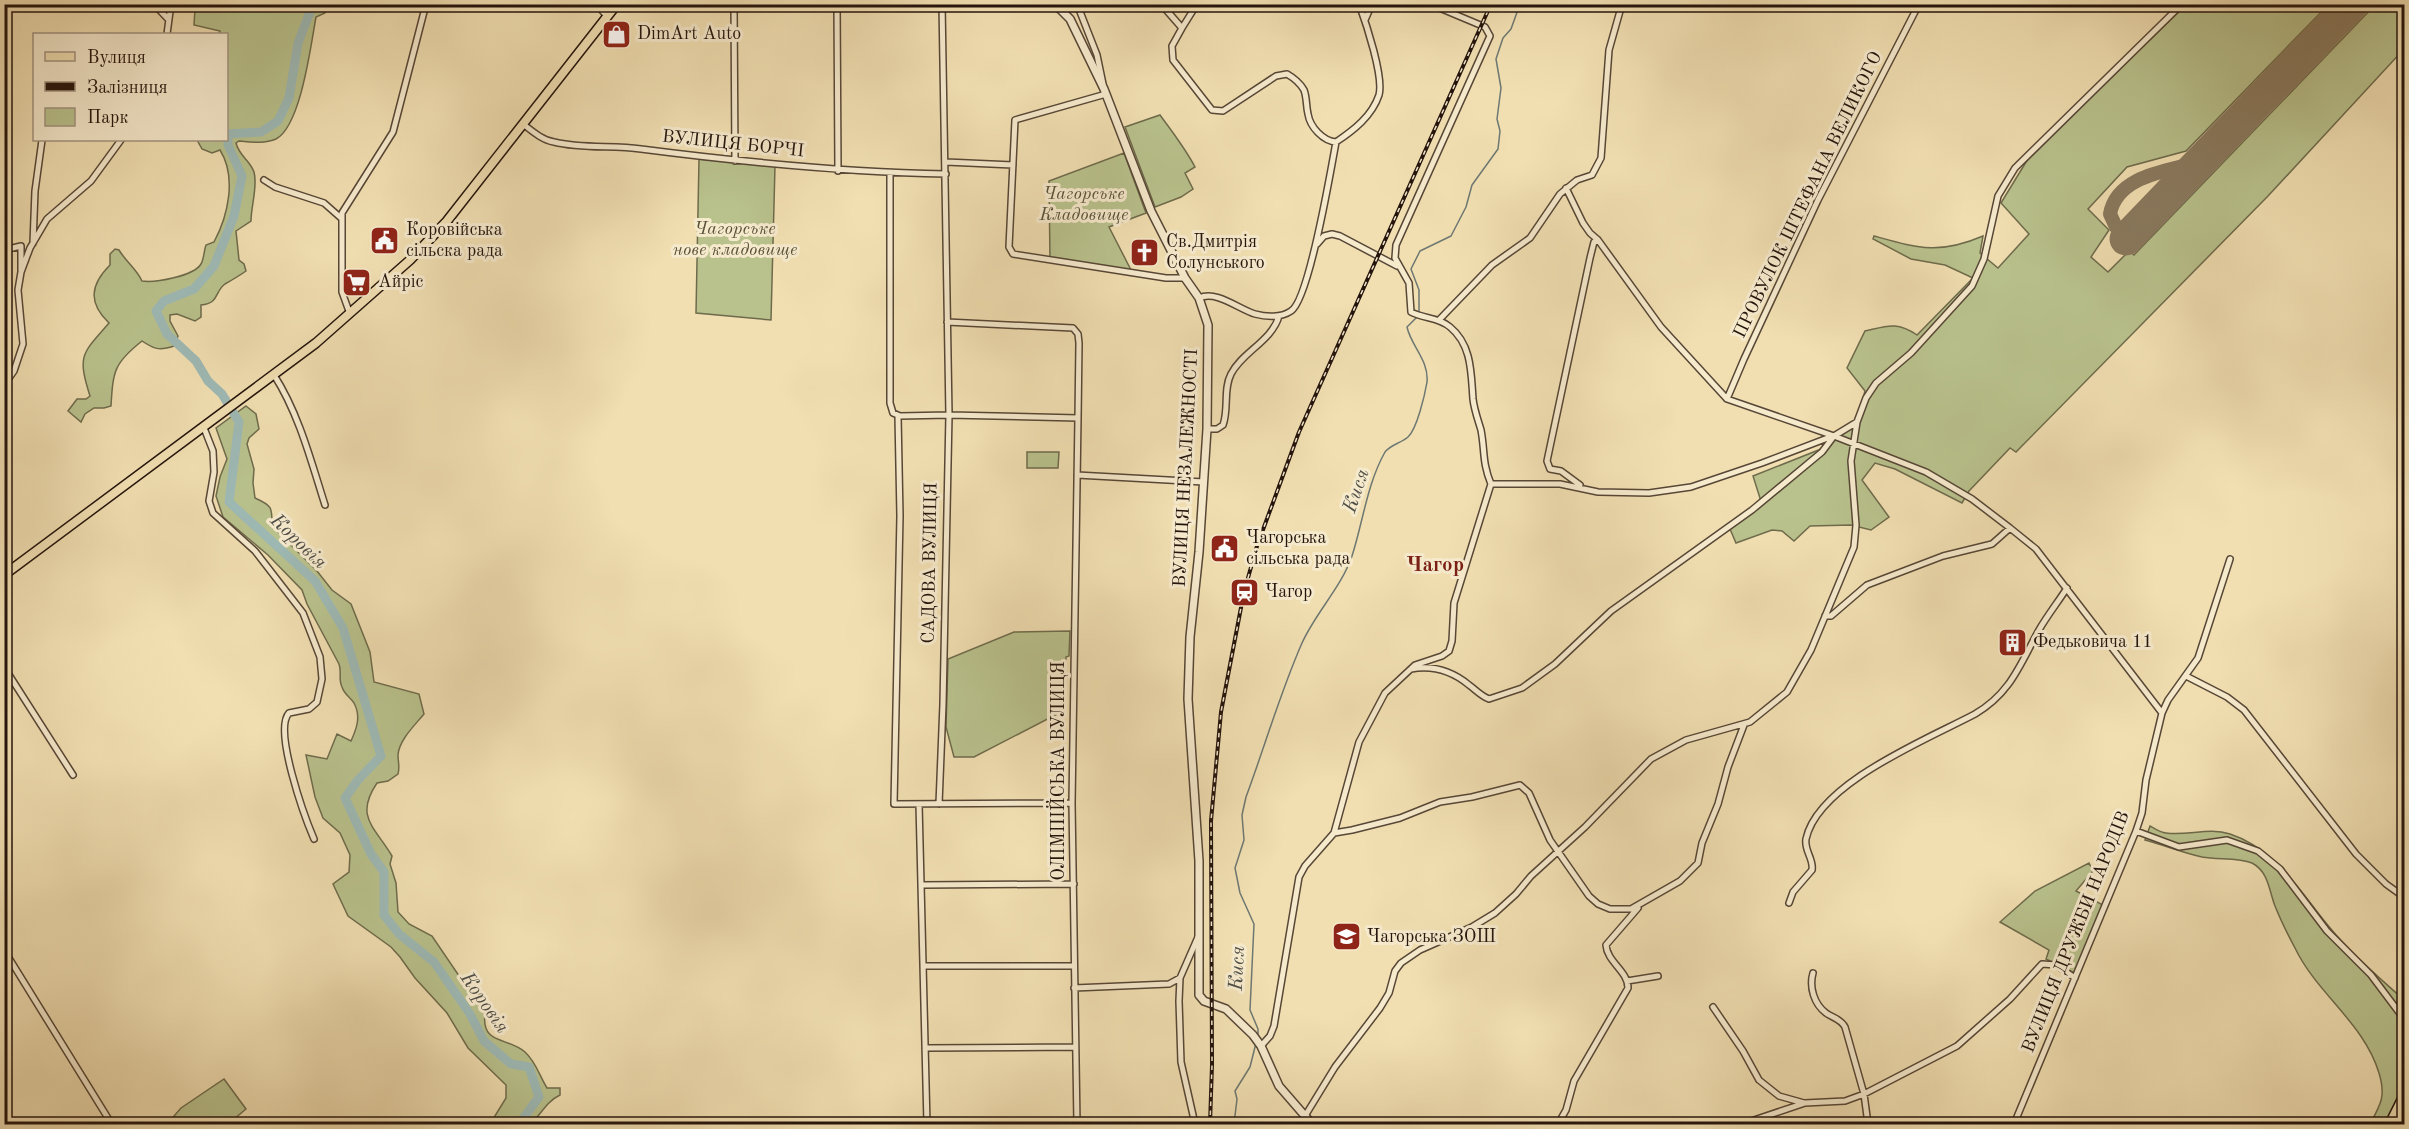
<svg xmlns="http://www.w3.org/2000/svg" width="2409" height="1129" viewBox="0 0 2409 1129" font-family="'Old Standard TT',serif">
  <rect width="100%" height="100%" fill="#f1dfb2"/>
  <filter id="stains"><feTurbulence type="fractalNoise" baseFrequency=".00333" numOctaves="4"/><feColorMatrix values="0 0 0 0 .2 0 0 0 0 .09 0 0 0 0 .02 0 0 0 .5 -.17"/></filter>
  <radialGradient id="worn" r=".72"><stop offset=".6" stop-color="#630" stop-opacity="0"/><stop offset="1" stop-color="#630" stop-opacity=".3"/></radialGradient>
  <path fill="#b9c28d" stroke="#6e6b4c" stroke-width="1.5" d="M207 5H328L325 13 316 17C311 44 301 126 276 139 265 144 250 142 239 141L236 143C239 156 250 160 254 172 258 186 251 206 251 221L236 231 239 260 244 264 246 271C239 276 232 280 225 284 214 292 220 303 201 305V317L195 321 177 314 170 315V321L178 336 174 346C159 351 154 349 142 341 114 363 113 371 111 406L104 408H94L85 414 81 422 68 411 77 399H86L90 396C77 355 82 354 109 323 88 303 90 285 110 265V254L115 249 119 250C126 262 136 268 142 281 155 283 194 276 201 264 204 259 204 250 206 245L214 242C228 216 237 177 220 150L212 153 202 149 197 140H226V34H219L220 31 194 25 195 9 207 7Z
    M2186 5H2328L2186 151 2127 167 2088 209 2109 230 2091 257 2108 272 2129 251 2134 255 2375 5H2404V49L2268 196 2016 452 2010 448 1969 491 1962 503 1895 469 1875 463 1862 480 1889 517 1871 530 1851 525 1810 526 1794 541 1782 531 1772 530 1736 543 1730 529 1760 507V498L1753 476 1821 449 1834 436 1855 427 1865 391 1847 368 1865 331C1887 326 1897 321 1917 335L1973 278 1945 265 1911 259 1873 239 1874 236C1918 248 1939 255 1983 236L1980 253 1998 268 2029 234 2001 203 2026 162 2038 148Z
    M1160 115C1173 133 1185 148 1195 167L1185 173 1193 189 1181 197 1155 207 1125 127Z
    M1124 153 1146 213 1109 227 1132 272 1050 261 1049 181Z
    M699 159 775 166 771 320 696 313Z
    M246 406 256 414 259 429 249 438 247 444 254 469 253 483 255 498C273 506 272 508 272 526L317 571 332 590 351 604 370 652 374 682 419 694 424 714C415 725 399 740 398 755 398 762 400 767 398 774L388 781 377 783C354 817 375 827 392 856L390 864 396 883 398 912 409 924 432 936 485 1014C481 1045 508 1037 525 1052 536 1062 539 1075 547 1088H560V1095C547 1101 541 1114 531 1124H490L506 1098V1085L468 1048 447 1013 415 978 400 957 391 947 348 916 333 884 349 872 350 855 340 833 323 818 315 797 306 755 327 759 337 734 351 741C357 728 361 716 354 703 350 697 344 694 342 687 338 679 342 672 339 664L307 604 302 590 268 555 223 517 216 496 220 477 227 459 216 428Z
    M1027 452H1059L1058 468H1027Z
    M1070 631 1069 656 1066 657 1063 711 974 757H954L946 727 948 659 1014 632Z
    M2150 826C2155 829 2161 833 2166 833 2188 836 2209 827 2230 834 2280 850 2305 901 2338 937 2358 960 2382 980 2404 1000V1124H2370C2381 1104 2386 1096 2379 1073 2364 1023 2317 994 2295 948 2288 935 2281 921 2275 906 2269 891 2269 872 2252 863 2238 857 2218 860 2202 857 2183 853 2164 845 2145 840Z
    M2089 863 2093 871 2076 891 2103 905 2076 974 2046 959 2049 950 2000 922 2035 891Z
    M224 1079 246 1109 234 1119 223 1124H167L181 1108Z"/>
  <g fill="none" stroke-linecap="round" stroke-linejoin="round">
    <path stroke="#6d7872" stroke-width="1.5" d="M1419 312V290L1411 269 1420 251 1451 236 1466 207 1472 185 1498 149 1500 131 1497 119 1501 88 1496 59 1503 38 1511 29 1520 4
      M1258 1035V1029L1250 1010 1254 924 1240 893 1235 868 1244 840 1242 815 1246 797C1265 746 1280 693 1302 643 1316 612 1341 588 1352 556 1363 522 1367 484 1385 452 1390 445 1401 443 1408 437 1417 429 1425 394 1427 382 1429 360 1411 346 1407 327L1418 316
      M1234 1124 1237 1099 1235 1091 1250 1067 1256 1043"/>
    <path stroke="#9ebab6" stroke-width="9" d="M313 4 298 43 289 98 278 121 261 132 228 134V145L242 176 234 216 214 266 194 289 164 301 156 311 167 334 196 361 208 381 222 394 239 422 229 502 315 581 343 628 381 756 358 780 345 798 371 854 384 872V915L399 934 434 962 470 1014 484 1041 511 1064 529 1067 539 1097 519 1124"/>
    <path stroke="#8a7a5f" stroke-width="14" d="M2128 237 2116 227 2110 214C2117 175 2169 171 2199 162"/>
    <path stroke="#8a7a5f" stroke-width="33" d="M2126 239 2352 4"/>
    <defs>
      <path id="minor" d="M154 4 168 19
        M596 4 608 17
        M734 4 735 161
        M837 4 838 171
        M1077 4 1097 55 1103 84
        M1161 4 1182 28 1172 46 1173 60 1212 110 1223 111 1276 76 1287 74C1294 78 1300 83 1304 90 1307 98 1306 106 1308 114 1310 127 1323 141 1336 142
        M1365 20 1372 4
        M1182 28 1197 4
        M167 34 171 4
        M1106 94 1015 120 1009 247 1013 254 1166 278H1185
        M523 124C532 131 542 140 554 142 582 149 613 145 641 149 742 162 843 172 946 174
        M946 162 1013 165
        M890 173V403L893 413 900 416 949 415 1078 418 1079 343 1078 334 1073 328 947 322
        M264 180 275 187 324 203 341 218
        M1566 188 1583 223 1590 233 1598 240 1661 327 1727 399 1834 436 1926 472 1972 499 2010 528 2036 549 2162 713
        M33 243 35 191 42 140
        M1317 244 1324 236 1332 234 1340 236 1397 266
        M4 250 21 246V270
        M1199 298C1217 290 1238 309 1255 314 1266 317 1281 318 1291 311 1309 300 1331 169 1336 142 1354 130 1372 116 1379 95 1384 77 1366 23 1359 4
        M350 314 342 292V213L393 132 426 4
        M1439 320 1492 265 1530 238 1560 194 1577 180 1592 175 1601 158 1609 50 1622 4
        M274 375C299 414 311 461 325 505
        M4 385 14 371 23 344 18 290 21 272 30 248 47 219 91 181 121 140
        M1727 399 1744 359 1818 200 1919 4
        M898 416 900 516 894 804 1072 803
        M204 428 213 451 214 472 209 501 213 513 255 551 303 613 320 657 322 679 317 702 309 709 289 713C273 730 305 818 314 839
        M1207 429H1217L1223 425C1229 409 1223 389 1231 374 1242 352 1272 341 1279 316
        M1077 475 1204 482
        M1491 484H1560L1598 492 1649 493 1691 487 1762 463 1833 436
        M1580 485 1561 471 1550 469 1547 461 1590 258 1594 242 1598 240
        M1825 616H1831L1867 585 1943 556 1992 544 2010 528
        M4 667 73 775
        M1411 669C1433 665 1452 671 1469 685 1476 690 1481 696 1489 699L1522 688 1555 664 1611 611 1752 510 1822 452 1834 436 1857 422
        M2186 676 2227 697 2244 710 2356 854 2386 884 2404 897
        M919 804 927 1124
        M939 804 943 704 949 415 942 4
        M2136 831 2179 847 2227 840 2258 851 2280 869 2327 931 2371 975 2404 1019
        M1334 833 1352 830 1400 818 1440 802 1472 797 1520 785 1529 793 1550 840 1589 896 1598 904 1610 909H1631L1680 881 1698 863 1702 843 1718 804 1728 767 1744 725
        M922 885 1074 884
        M1789 903 1793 892 1812 870C1814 859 1804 851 1806 839 1818 783 1928 739 1975 714 2011 693 2020 664 2039 630 2047 616 2058 602 2067 588
        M4 950 111 1123
        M924 966H1074
        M1813 973C1809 987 1814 1004 1826 1013 1833 1018 1841 1019 1845 1027L1864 1094 1868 1124
        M1627 981 1658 976
        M1074 988 1169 984 1180 978
        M1713 1007 1743 1051 1759 1080 1779 1096 1804 1103
        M1261 1046 1270 1036 1274 1026 1299 877 1305 866 1334 833 1359 742 1385 693 1415 665 1442 656 1449 651 1452 641 1454 603 1491 484C1482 462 1485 451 1481 430 1478 420 1474 409 1473 399 1471 373 1472 345 1450 327 1438 317 1424 319 1411 312L1409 283 1395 258 1396 245 1490 36 1485 27 1430 4
        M925 1048 1075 1047
        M1305 1116 1335 1067 1380 1008 1389 993 1395 971 1401 963 1420 950 1472 927 1495 913 1516 894 1531 876 1585 827 1651 759 1686 740 1750 722 1787 692 1811 650 1854 547 1856 525 1851 461 1857 422 1866 398 1876 383 1911 353 1972 286 1984 259 1998 196 2015 168 2182 4
        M1077 1124 1072 803 1078 418
        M1195 1124 1181 1062 1179 1001 1180 978 1198 937
        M1558 1124 1566 1110 1574 1081 1628 988C1628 971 1607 962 1606 945L1638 908
        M1742 1124 1805 1103 1845 1101 1864 1094 1957 1046 2010 999 2042 964 2056 965 2075 978
        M2014 1124 2136 831 2142 813 2146 780 2162 713 2168 700 2198 658 2230 559"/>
      <path id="tertiary" d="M1055 4 1070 19 1104 89 1151 211 1185 278 1199 298 1208 325 1207 429 1199 552 1190 637 1188 699 1199 861V995L1204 1001 1226 1009 1253 1035 1261 1046 1279 1086 1312 1124"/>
      <path id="primary" d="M4 575 316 343 410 260 447 221 617 4"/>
      <path id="trunk" d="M2390 1124 2404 1096"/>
    </defs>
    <use href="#minor" stroke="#574736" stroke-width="8"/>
    <use href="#tertiary" stroke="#574736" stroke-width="10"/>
    <use href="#primary" stroke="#24140c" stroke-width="11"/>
    <use href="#trunk" stroke="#24140c" stroke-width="12"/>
    <use href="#minor" stroke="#f6eacd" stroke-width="5"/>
    <use href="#tertiary" stroke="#f6eacd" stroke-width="7"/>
    <use href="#primary" stroke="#f1dfb2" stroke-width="8"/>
    <use href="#trunk" stroke="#f1dfb2" stroke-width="9"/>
    <defs>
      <path id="rail" d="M1210 1124 1212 1065 1211 821 1221 712 1244 592 1257 546 1299 432 1491 4"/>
    </defs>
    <use href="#rail" stroke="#24140c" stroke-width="4"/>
    <use href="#rail" stroke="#f6eacd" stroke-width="1.5" stroke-dasharray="4.5" stroke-linecap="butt"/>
  </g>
  <defs>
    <symbol id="shop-square" viewBox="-11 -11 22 22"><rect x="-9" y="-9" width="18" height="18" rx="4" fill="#8f2418" stroke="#f6eacd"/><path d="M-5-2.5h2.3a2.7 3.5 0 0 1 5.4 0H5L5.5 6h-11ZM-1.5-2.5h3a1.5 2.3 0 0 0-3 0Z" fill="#fff"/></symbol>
    <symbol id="civic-square" viewBox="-11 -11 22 22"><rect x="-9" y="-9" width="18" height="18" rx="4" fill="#8f2418" stroke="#f6eacd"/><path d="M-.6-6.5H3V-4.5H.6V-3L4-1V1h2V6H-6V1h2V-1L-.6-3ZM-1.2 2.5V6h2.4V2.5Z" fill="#fff"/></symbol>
    <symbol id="church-square" viewBox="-11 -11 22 22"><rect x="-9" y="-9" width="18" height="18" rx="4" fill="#8f2418" stroke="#f6eacd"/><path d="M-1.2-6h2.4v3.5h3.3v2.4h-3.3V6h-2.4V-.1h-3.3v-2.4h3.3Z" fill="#fff"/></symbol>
    <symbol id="supermarket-square" viewBox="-11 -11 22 22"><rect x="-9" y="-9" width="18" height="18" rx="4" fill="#8f2418" stroke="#f6eacd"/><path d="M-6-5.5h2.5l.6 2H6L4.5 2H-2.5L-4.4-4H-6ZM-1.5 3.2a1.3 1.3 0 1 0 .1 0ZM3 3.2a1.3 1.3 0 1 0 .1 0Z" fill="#fff"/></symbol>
    <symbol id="station-square" viewBox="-11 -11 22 22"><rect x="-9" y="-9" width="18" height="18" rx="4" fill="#8f2418" stroke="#f6eacd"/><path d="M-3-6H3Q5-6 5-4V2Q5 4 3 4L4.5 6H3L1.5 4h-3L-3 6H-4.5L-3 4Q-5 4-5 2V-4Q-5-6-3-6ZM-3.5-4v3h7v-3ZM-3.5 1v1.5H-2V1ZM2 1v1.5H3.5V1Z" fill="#fff"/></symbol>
    <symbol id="building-square" viewBox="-11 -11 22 22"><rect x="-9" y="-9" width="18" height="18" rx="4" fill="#8f2418" stroke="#f6eacd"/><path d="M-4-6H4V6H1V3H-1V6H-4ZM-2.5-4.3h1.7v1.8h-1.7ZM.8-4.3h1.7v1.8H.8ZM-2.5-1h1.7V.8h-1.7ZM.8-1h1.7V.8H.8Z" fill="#fff"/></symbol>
    <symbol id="school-square" viewBox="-11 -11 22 22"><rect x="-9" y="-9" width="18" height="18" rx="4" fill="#8f2418" stroke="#f6eacd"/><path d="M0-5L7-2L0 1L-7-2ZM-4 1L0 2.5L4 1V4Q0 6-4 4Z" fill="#fff"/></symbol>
  </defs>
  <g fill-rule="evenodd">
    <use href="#shop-square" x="600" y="18" width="33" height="33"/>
    <use href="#civic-square" x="368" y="224" width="33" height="33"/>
    <use href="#church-square" x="1128" y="236" width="33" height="33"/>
    <use href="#supermarket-square" x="340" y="266" width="33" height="33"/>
    <use href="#civic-square" x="1208" y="532" width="33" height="33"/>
    <use href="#station-square" x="1228" y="576" width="33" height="33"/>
    <use href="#building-square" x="1996" y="626" width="33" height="33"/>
    <use href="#school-square" x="1330" y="920" width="33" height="33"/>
  </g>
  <g text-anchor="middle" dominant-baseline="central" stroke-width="6" stroke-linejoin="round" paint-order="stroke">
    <g font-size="18" fill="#24140c" stroke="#f6eacd" text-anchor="start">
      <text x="637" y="34">DimArt Auto</text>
      <text x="406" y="230">Коровійська<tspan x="406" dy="21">сільска рада</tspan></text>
      <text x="1166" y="242">Св.Дмитрія<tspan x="1166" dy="21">Солунського</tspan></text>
      <text x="378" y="282">Айріс</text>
      <text x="1246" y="538">Чагорська<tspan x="1246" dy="21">сільська рада</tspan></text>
      <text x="1265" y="592">Чагор</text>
      <text x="2033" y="642">Федьковича 11</text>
      <text x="1367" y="937">Чагорська ЗОШ</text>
    </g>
    <g font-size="18" fill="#24140c" stroke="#f6eacd">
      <text transform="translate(733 144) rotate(6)">ВУЛИЦЯ БОРЧІ</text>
      <text transform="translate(1808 195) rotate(-64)">ПРОВУЛОК ШТЕФАНА ВЕЛИКОГО</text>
      <text transform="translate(1186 468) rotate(-87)">ВУЛИЦЯ НЕЗАЛЕЖНОСТІ</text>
      <text transform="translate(930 563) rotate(-89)">САДОВА ВУЛИЦЯ</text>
      <text transform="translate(1059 771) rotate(-90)">ОЛІМПІЙСЬКА ВУЛИЦЯ</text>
      <text transform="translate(2076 932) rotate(-68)">ВУЛИЦЯ ДРУЖБИ НАРОДІВ</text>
    </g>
    <g font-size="18" font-style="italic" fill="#585139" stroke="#f6eacd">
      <text x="1084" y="194">Чагорське<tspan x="1084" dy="21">Кладовище</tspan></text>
      <text x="735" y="229">Чагорське<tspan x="735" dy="21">нове кладовище</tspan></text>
    </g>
    <g font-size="20" font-style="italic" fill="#4f4e48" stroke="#f6eacd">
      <text transform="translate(1357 491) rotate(-71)">Кися</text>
      <text transform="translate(298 542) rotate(44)">Коровія</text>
      <text transform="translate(1238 968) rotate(-87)">Кися</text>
      <text transform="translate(484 1003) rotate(55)">Коровія</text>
    </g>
    <g font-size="21" font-weight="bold" fill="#7a1f14" stroke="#f6eacd">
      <text x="1435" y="565">Чагор</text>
    </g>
  </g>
  <rect width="2409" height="1129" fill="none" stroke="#f1dfb2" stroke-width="24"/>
  <rect x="6" y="6" width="2397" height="1117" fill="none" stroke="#24140c" stroke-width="3"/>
  <rect x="12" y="12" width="2385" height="1105" fill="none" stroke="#24140c" stroke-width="1.5"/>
  <rect x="33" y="33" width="195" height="108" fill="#f6eacd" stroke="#a29480" stroke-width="1.5"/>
  <rect x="45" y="52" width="30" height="9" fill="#f1dfb2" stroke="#a29480" stroke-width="1.5"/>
  <text x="87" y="63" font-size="18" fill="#24140c">Вулиця</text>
  <rect x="45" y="82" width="30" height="9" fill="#24140c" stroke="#a29480" stroke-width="1.5"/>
  <text x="87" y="93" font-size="18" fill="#24140c">Залізниця</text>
  <rect x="45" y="108" width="30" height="18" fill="#b9c28d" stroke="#a29480" stroke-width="1.5"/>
  <text x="87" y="123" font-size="18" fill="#24140c">Парк</text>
  <rect width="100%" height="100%" filter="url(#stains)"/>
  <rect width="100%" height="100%" fill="url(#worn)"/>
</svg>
